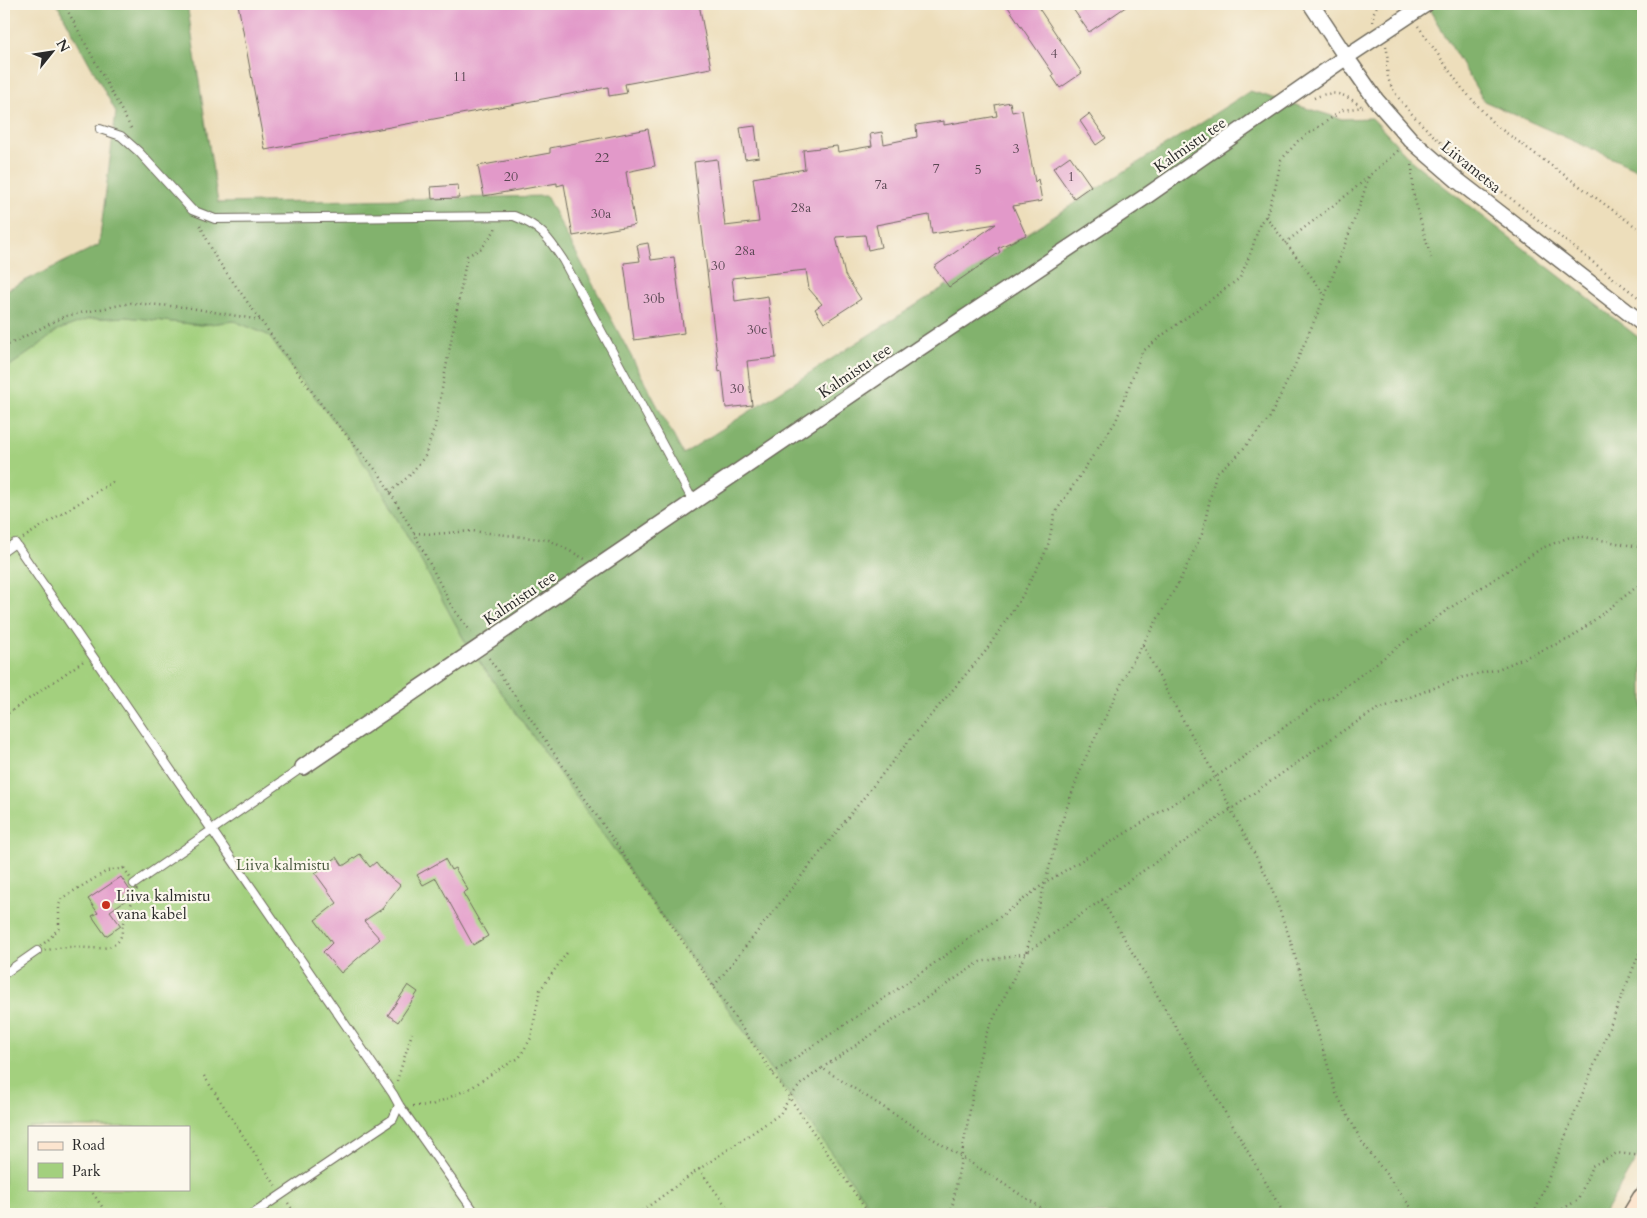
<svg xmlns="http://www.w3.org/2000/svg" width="1647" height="1218" viewBox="0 0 1647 1218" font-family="Cardo,serif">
  <rect width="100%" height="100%" fill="#fbf7ec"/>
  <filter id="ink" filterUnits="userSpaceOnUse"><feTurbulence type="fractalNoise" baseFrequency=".02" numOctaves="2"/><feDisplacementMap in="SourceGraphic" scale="10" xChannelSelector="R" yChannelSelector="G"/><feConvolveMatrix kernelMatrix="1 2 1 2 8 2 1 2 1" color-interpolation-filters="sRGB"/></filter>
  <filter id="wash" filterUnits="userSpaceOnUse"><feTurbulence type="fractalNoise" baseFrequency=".0096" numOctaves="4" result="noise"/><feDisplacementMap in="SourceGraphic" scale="20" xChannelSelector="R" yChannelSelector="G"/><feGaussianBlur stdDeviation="1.12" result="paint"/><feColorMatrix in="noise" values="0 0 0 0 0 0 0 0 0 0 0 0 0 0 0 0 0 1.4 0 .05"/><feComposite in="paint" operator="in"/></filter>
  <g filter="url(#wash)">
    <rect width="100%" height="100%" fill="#eddebb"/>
    <path fill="#a3d07e" stroke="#677e54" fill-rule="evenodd" d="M126 317 201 325 234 321 268 335 298 376 346 436 386 497 466 643 875 1214H4V370L37 347 58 330 89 319ZM29 1127H189V1189H29Z"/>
    <path fill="#82b26d" stroke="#566e4c" d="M57 4H187L218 203 546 196 683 454 1250 91 1342 119 1372 118 1414 163 1643 341V1147L1604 1214H875L466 643 386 497 346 436 298 376 268 335 234 321 201 325 126 317 89 319 58 330 37 347 4 370V291L99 245 116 112Z
      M1426 4H1643V172L1484 101Z"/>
    <g id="blocks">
      <path fill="#e299c9" d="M238 4H699L711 68 625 84 627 93 609 96 608 87 265 150Z
        M1006 4H1036L1082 73 1060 88 1052 76 1054 75Z
        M1081 4H1130L1089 32 1073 9Z
        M1010 102 1012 112 1022 110 1035 182 1038 179 1042 201 1013 206 1026 235 998 248 1000 252 949 287 934 267 996 224 932 234 929 215 876 225 881 247 868 250 865 235 836 237 845 275 861 299 824 323 815 309 822 304 809 289 806 270 732 278 735 301 768 296 776 358 747 361 752 405 726 408 722 371 719 372 694 162 717 159 725 226 759 222 753 178 805 169 803 150 837 146 838 152 872 146 870 134 882 132 884 144 917 137 916 125 944 121V125L997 116 995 105Z
        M1089 114 1106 138 1096 145 1080 121Z
        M755 126 759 157 745 159 740 128Z
        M648 129 655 166 626 172 635 225 573 236 564 184 557 186V183L484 196 478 166 550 153V148Z
        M1070 156 1091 186 1074 198 1053 168Z
        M458 185 459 198 432 199 431 187Z
        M648 243 651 260 674 257 684 333 634 340 624 263 640 261 637 245Z
        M360 854 370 867 376 862 384 872 400 885 382 909 364 921 380 939 341 973 323 952 332 943 315 920 337 903 315 873 337 857 343 866Z
        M445 859 451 870 455 868 468 890 463 893 488 936 473 945 436 878 423 885 417 875Z
        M121 877 133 895 110 911 121 926 106 936 92 916 98 913 88 899Z
        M408 985 418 992 398 1022 388 1015Z"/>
    </g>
  </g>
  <g filter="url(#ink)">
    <use href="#blocks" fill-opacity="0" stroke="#6f6a5d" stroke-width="1"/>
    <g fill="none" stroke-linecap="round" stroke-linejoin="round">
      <defs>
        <path id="lane" d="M100 129 121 136 139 152 192 210 215 219 514 216C540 226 548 237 563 260L693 501
          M4 551 15 543 393 1094 399 1105 476 1214
          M134 884 303 767
          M4 974 37 951
          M253 1214 393 1119 399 1105"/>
        <path id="street" d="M1311 4 1346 57 1376 100 1411 140 1457 180 1643 324
          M303 767 918 349 1145 197 1346 57 1426 4"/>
        <path id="secondary" d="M1634 1214 1643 1199"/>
      </defs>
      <use href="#lane" stroke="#6f6a5d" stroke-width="10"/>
      <use href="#street" stroke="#6f6a5d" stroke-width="18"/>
      <use href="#secondary" stroke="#6f6a5d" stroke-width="24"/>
      <path stroke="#6f6a5d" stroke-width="2.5" stroke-dasharray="1 4" stroke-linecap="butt" d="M64 4 132 130
        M1373 22V14L1378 4
        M1418 26 1461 87 1494 124 1643 232
        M1386 46C1389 56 1386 67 1388 77 1392 100 1438 140 1456 156L1643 301
        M1314 98C1335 89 1344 94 1361 106
        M1412 160 1413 193 1431 258
        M1266 216C1285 243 1306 268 1325 296
        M200 225 216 258 261 321 326 411 380 475 414 533 451 605 473 635
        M1285 243 1353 190 1400 149
        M4 347 65 316 131 303 185 307 260 320
        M390 492 409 476 425 456 435 426 467 256 482 248 495 230 496 225
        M4 527 10 536
        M414 533 434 534 472 531 549 540 585 559
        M23 538 114 481
        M1143 645 1168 694 1216 777 1231 810 1268 879 1289 936 1336 1093 1362 1142 1416 1214
        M489 658 869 1214
        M4 716 85 660
        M124 868 137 889 122 928C123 957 85 946 69 947 59 947 46 951 37 951L38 948 48 940 59 928V905L62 898 107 871Z
        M1102 900 1284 1214
        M714 986 908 742 985 652 1021 598 1044 555 1048 545 1055 513 1116 421 1142 352 1164 334 1240 278 1251 252 1260 223 1266 216 1275 189 1281 160 1298 141 1343 110 1363 107
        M822 1068 980 962 1026 953 1341 732 1376 710 1460 678 1498 669 1571 638 1643 582
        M773 1073 899 988 1000 917 1045 883 1216 777 1320 701 1330 698 1447 610 1542 548 1570 537H1585L1639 547 1643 545
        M204 1076 276 1186
        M397 1081 412 1033
        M413 1106 432 1105 471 1088 494 1072 519 1058 531 1038 540 990 569 950
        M699 1169 732 1214
        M90 1189 107 1214
        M288 1203 295 1214
        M638 1214 695 1172 780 1114 790 1097 801 1084 822 1068 1051 1214
        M951 1214 979 1060 986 1034 1026 953 1061 824 1082 765 1129 668 1179 582 1202 534 1216 473 1237 456 1269 419 1295 365 1325 296 1360 205 1369 176
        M1534 1214 1643 944
        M1554 1214 1578 1200 1592 1166 1617 1153 1643 1156"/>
      <use href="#lane" stroke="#fff" stroke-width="8"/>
      <use href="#street" stroke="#fff" stroke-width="15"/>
      <use href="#secondary" stroke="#fce5cf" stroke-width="21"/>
    </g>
  </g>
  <circle fill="#c8321e" stroke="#fbf7ec" stroke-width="2" cx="106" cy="905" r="5"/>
  <g text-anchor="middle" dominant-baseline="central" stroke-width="4.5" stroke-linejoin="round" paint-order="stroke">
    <g font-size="14" fill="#594652">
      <text x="1054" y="53">4</text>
      <text x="460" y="76">11</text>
      <text x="1016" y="148">3</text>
      <text x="602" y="157">22</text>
      <text x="936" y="168">7</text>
      <text x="978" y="169">5</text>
      <text x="511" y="176">20</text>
      <text x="1071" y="176">1</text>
      <text x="881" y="184">7a</text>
      <text x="801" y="207">28a</text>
      <text x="601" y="213">30a</text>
      <text x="745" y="250">28a</text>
      <text x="718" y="265">30</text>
      <text x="654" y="298">30b</text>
      <text x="757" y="329">30c</text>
      <text x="737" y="388">30</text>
    </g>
    <g font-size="16" fill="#2b2b2b" stroke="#fbf7ec">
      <text transform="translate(1190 145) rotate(-35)">Kalmistu tee</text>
      <text transform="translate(1471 167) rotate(39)">Liivametsa</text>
      <text transform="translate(855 371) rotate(-34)">Kalmistu tee</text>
      <text transform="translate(520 598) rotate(-34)">Kalmistu tee</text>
    </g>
    <g font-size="16" fill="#4f5d44" stroke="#fbf7ec">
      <text x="283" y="865">Liiva kalmistu</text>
    </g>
    <g font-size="16" fill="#2b2b2b" stroke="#fbf7ec" text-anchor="start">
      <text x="116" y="896">Liiva kalmistu<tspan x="116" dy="18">vana kabel</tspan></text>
    </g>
  </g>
  <rect width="1647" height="1218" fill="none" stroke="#fbf7ec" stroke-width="20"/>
  <rect x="28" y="1126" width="162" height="65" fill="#fbf7ec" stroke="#a8a59f"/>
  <rect x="38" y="1142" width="25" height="8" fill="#fce5cf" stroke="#a8a59f"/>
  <text x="72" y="1150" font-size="15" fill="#2b2b2b">Road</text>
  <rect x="38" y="1163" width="25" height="15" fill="#a3d07e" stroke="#a8a59f"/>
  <text x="72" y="1176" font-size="15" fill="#2b2b2b">Park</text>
  <g transform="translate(52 52) rotate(60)" stroke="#fbf7ec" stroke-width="4" paint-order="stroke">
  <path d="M0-4L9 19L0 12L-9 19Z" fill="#2b2b2b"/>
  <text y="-8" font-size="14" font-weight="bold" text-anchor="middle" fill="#2b2b2b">N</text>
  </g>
</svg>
